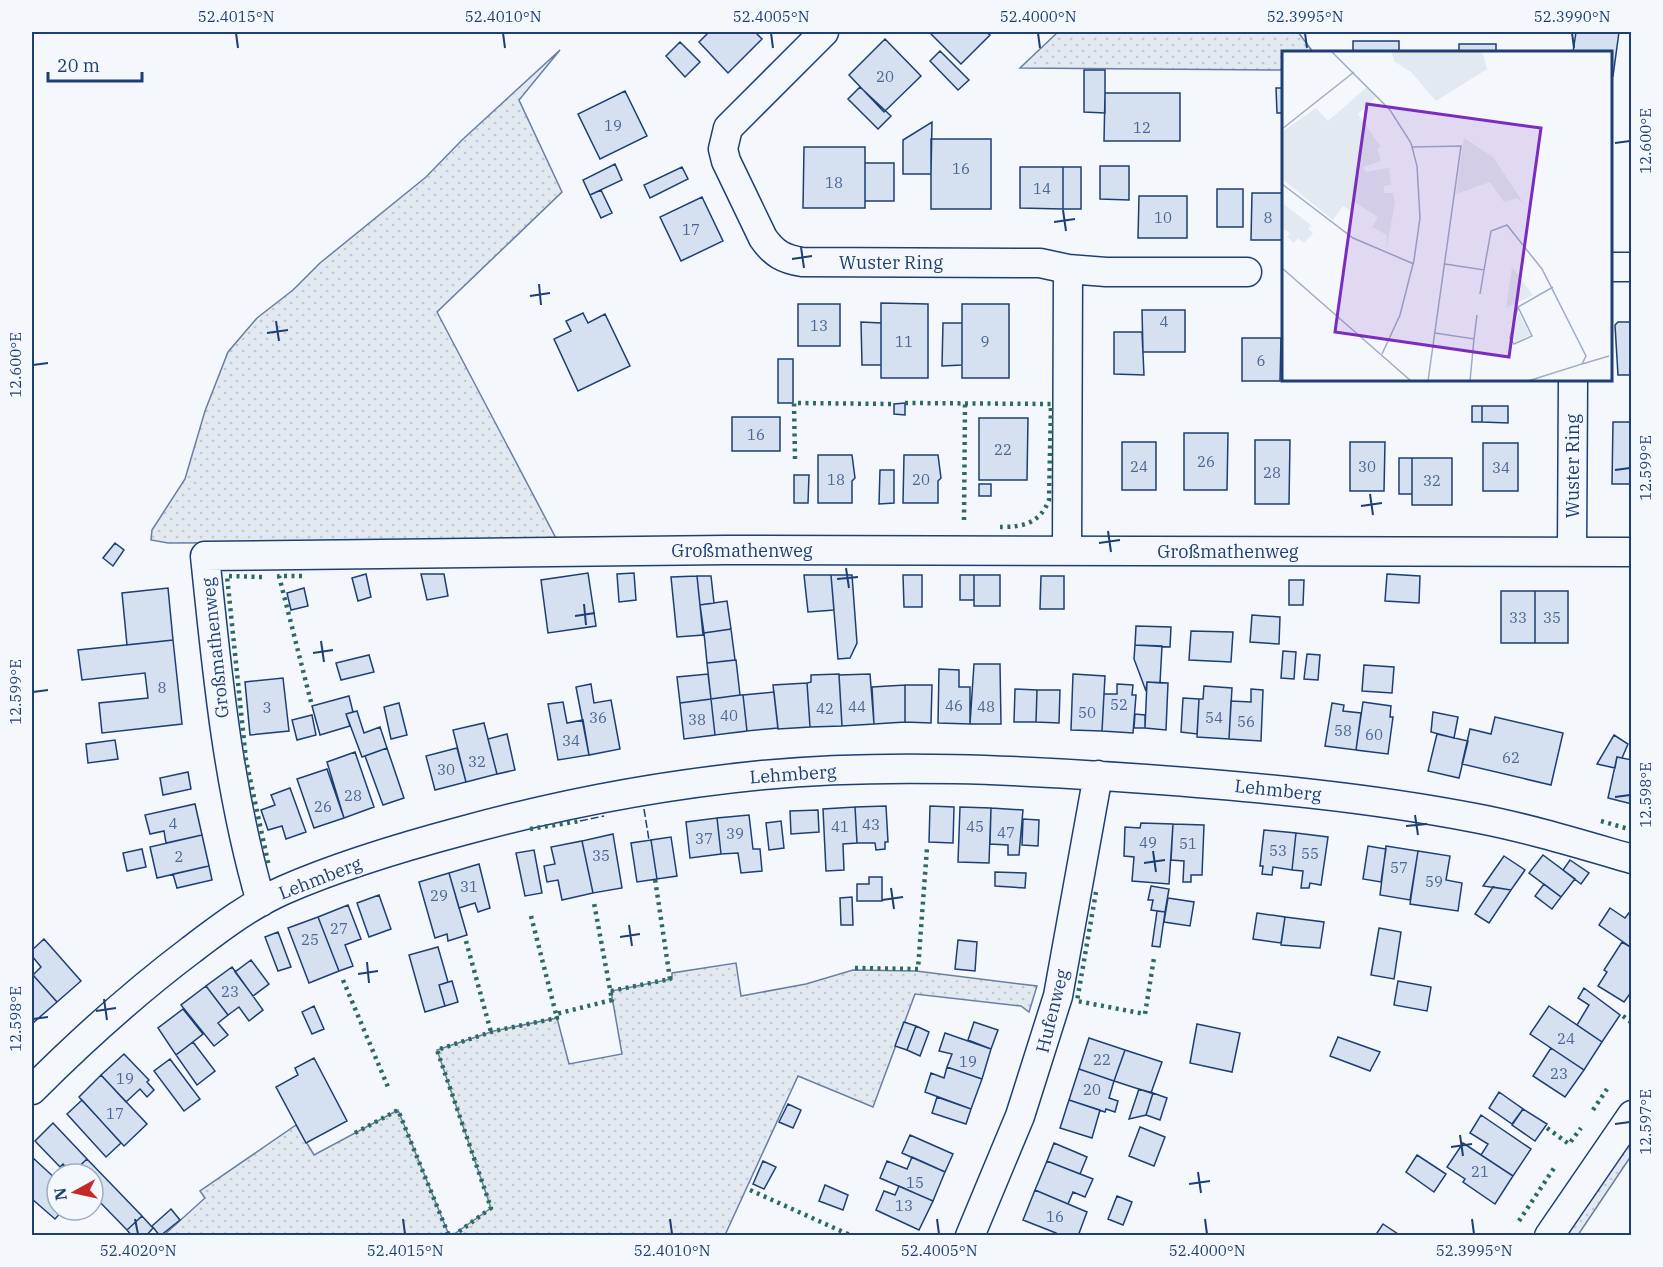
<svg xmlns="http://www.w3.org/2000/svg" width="1663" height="1267" viewBox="0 0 1663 1267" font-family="'IBM Plex Serif',serif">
  <defs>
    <pattern id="grass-dots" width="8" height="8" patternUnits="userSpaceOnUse" patternTransform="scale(1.5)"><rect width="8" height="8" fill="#e3e9f0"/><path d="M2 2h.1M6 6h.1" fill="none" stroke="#c2c9d1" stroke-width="1.8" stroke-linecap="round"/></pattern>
  </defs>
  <rect width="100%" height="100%" fill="#f4f7fb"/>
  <path fill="url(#grass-dots)" stroke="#687fa3" stroke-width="1.5" d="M1058 32H1298L1313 52H1284L1283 70 1020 68Z
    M560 50 519 100 562 192 437 312 558 542 168 543 151 540 152 530 185 479 205 411 228 352 257 318 293 290 320 263 426 177 462 140Z
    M736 963 741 996 806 984 853 970 916 971 1037 986 1029 1012 1021 1006 915 994 873 1107 798 1076 725 1235H453L491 1208 437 1050 494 1031 557 1018 569 1064 622 1054 611 991 672 979V973Z
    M398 1110 449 1235 163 1236 205 1198 200 1191 296 1125 314 1155Z
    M1631 1137V1156L1578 1235 1564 1236Z"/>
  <path fill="#d5e0f0" stroke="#1d3f73" stroke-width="1.5" d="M709 32H755L762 39 728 73 699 42Z
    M929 32H986L990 35 961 64Z
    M1576 32H1619L1613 76H1610V52H1573Z
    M885 39 921 76 884 112 849 75Z
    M1353 41H1399V52H1353Z
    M680 42 700 62 685 77 666 56Z
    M1459 44H1496V52H1459Z
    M940 51 969 80 958 90 930 61Z
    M1084 70H1105V113L1084 112Z
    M860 87 891 116 878 129 848 99Z
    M1276 88H1284V113H1277Z
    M625 91 647 136 600 159 578 114Z
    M1105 93H1180V141H1104Z
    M932 122 931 174H903V140Z
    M931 139H991V209H931Z
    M804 147H865V208H803Z
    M865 163H894V201H865Z
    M615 164 622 180 590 195 583 180Z
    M1100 166H1129V200L1100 199Z
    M682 167 688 179 650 198 644 185Z
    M1020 167H1063V209L1020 208Z
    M1063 167H1081V209H1063Z
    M1217 189H1243V227H1217Z
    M601 190 612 213 601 218 590 195Z
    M1252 193H1284V240H1251Z
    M1139 196H1187V238H1138Z
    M702 197 723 241 681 261 660 217Z
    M881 303 928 304V378H881Z
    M798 304H840V346H798Z
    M962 304H1009V378H962Z
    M1142 310H1185V352H1143Z
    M583 313 588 323 605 314 630 366 578 391 554 339 571 331 566 321Z
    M861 322 881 323V365H862Z
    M1618 322H1632V375H1618L1615 325Z
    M943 323H962V365L942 366Z
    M1114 332H1142L1144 375 1114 374Z
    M1242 338H1281L1280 381H1242Z
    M778 359H793V403H778Z
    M905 403V415L894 414V404Z
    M1472 406H1482V422H1472Z
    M1482 406H1508V423L1482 422Z
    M732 417H780V451H732Z
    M979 418H1028L1027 480H979Z
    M1613 422H1632V484H1612Z
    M1184 433H1228L1227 490H1184Z
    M1255 440H1290L1289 504H1255Z
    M1122 442H1156V490H1122Z
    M1350 442H1385L1384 491H1350Z
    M1483 443H1518V491H1483Z
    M818 455H852L855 478 852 481V503H818Z
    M904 455H938L941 478 938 481V503H903Z
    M1399 458H1412V494H1399Z
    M1412 458H1452V505H1412Z
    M880 470H894V503L879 504Z
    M794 475H809L808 503H794Z
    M979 484H991V496H979Z
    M115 543 124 550 113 566 103 558Z
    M588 573 596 626 548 633 541 580Z
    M634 573 636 600 619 602 617 574Z
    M366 574 371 597 358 601 352 578Z
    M421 574H444L448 596 427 600Z
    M1387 574 1420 576 1419 603 1385 601Z
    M804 575H831L834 610 808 612Z
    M831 575H852L857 643 850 658 838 659Z
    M903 575H922V607H904Z
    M960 575H974V600H960Z
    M974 575H1000V606H974Z
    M697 576H711L714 603 700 605Z
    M697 576 703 635 677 637 671 577Z
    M1041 576H1064V609H1040Z
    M1289 580H1304L1303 605H1289Z
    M168 588 173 640 127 645 122 593Z
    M304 588 308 606 291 610 287 593Z
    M1501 591H1535V643H1501Z
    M1535 591H1568V643H1535Z
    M727 601 731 629 704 633 700 605Z
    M1252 615 1280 617 1279 644 1250 642Z
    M1136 626 1171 627 1170 647 1135 645Z
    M731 629 735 660 707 663 704 633Z
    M1191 631 1233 632 1231 662 1189 660Z
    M173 640 182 724 102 733 99 703 148 698 145 673 82 680 78 650Z
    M1135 645 1162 646 1160 683 1147 682 1146 691 1134 659Z
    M1283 651 1296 652 1294 679 1281 678Z
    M1307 654 1320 655 1318 680 1304 679Z
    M369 655 374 672 341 680 336 663Z
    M736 660 740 695 711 699 707 663Z
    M974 664H1000L1001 724H970Z
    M1364 665 1394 667 1392 693 1362 691Z
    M939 669 959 670V687H970V724L938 723Z
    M708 674 711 699 680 703 677 677Z
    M839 674 842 726 810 727 807 683 811 682V675Z
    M870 674 874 724 842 726 839 675Z
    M1073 674 1105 676 1102 731 1071 730Z
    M283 678 289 731 250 735 245 682Z
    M1147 682 1168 683 1166 730 1145 728Z
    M807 683 810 727 778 729 773 685Z
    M591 684 594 703 611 700 620 749 589 755 576 687Z
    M1117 684 1133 685 1132 695H1136L1133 733 1102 731 1104 694H1117Z
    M905 685H932L931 723 905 722Z
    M905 685V722L874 724 872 687Z
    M1204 686 1232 688 1229 739 1197 737 1199 699H1203Z
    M1015 689 1037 690 1036 722H1014Z
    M1251 689 1263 690 1261 741 1229 739 1231 701 1251 702Z
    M1037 690H1060L1059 723 1036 722Z
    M774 692 778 728 747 731 743 695Z
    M740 695H743L747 731 715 735 711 699Z
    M349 696 353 712 346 714 350 726 320 735 312 706Z
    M1183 698 1199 699 1197 734 1181 732Z
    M711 699 715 735 684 739 680 703Z
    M563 702 567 723 583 720 589 755 558 760 548 704Z
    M1363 702 1391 706 1390 717H1393L1388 754 1356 750Z
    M399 703 407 735 391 739 384 707Z
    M1332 703 1344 705 1343 711 1361 713 1356 750 1325 746Z
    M357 711 364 733 380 727 387 748 362 757 346 714Z
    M1433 712 1458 717 1454 738 1431 732Z
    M1135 714 1145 715V728H1134Z
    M312 715 316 735 297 740 292 720Z
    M1495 717 1563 733 1551 785 1462 764 1470 729 1491 734Z
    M484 723 497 774 466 782 453 730Z
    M507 734 515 770 497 774 488 739Z
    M1437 734 1468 741 1459 778 1428 771Z
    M1614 735 1628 744 1622 758 1617 757 1615 768 1597 764Z
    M115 740 118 759 88 763 86 744Z
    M387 748 404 798 383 805 365 756Z
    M457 748 466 782 435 790 426 756Z
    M355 752 374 807 344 818 327 762Z
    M1617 757 1632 760V804L1608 798Z
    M327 769 344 818 314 828 297 779Z
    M188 772 191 789 163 795 160 778Z
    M290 788 306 832 286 839 282 826 268 830 261 810 275 805 271 795Z
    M195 804 202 835 166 843 164 831 150 834 145 815Z
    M886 806 888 842H885V849L876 850 875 843H857L855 807Z
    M930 806 954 807 953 843 929 842Z
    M855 807 857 843 843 844 844 870 826 871 823 809Z
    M960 807 991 808 989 863 958 862Z
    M991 808 1023 810 1019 855H1008V845L990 844Z
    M818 810 819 832 791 834 790 811Z
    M749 815 753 849H760L762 871 741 873 738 853 721 854 717 818Z
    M717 818 721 854 690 858 686 822Z
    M1023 819 1039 820 1038 846 1022 845Z
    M781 821 784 848 769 850 766 823Z
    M1141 823 1173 824 1169 884 1132 881 1134 857 1124 856 1125 827 1140 828Z
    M1173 824 1204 825 1202 875H1191V882H1183L1184 861 1171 860Z
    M1264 830 1296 833 1292 870 1273 867 1272 875 1262 874 1263 866H1260Z
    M1296 833 1328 837 1321 885 1310 883 1309 888H1301L1303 871 1292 870Z
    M613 834 622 888 593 893 582 841Z
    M202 835 209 866 157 878 150 847Z
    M671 837 677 876 657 879 651 840Z
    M651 840 657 879 637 882 631 843Z
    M582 841 593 893 562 900 558 880 547 882 544 866 555 864 551 847Z
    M1368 846 1386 849 1381 882 1363 879Z
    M1386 846 1418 851 1410 900 1380 895Z
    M142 849 146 867 127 871 123 853Z
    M534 850 542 893 525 896 516 853Z
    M1418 851 1450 856 1446 880 1462 883 1458 911 1410 904Z
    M1543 855 1575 879 1561 897 1529 873Z
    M1504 856 1525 870 1511 890 1483 886Z
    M1570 860 1589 873 1581 884 1563 870Z
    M479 864 490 908 478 912 475 903 459 908 449 873Z
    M209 866 212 880 177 888 173 874Z
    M995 872 1026 873 1025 888 995 886Z
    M449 873 467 935 448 941 447 934 435 938 419 882Z
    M869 877H882V901H857V884H869Z
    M1544 884 1561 897 1552 909 1535 896Z
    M1151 886 1169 889 1165 912 1151 910 1153 900H1148Z
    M1493 887 1511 890 1489 923 1475 914Z
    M379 895 391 929 369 937 357 903Z
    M852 897 853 925H841L840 898Z
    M1168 898 1194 902 1190 926 1164 922Z
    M348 905 361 939 345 945 353 966 339 971 318 917Z
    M1610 908 1625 918 1632 909V948L1599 925Z
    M1157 911 1165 912 1160 947 1152 946Z
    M1257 913 1285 917 1281 943 1253 939Z
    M318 917 339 971 309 983 288 928Z
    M1285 917 1324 922 1320 948 1281 945Z
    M1379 928 1401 932 1394 979 1371 975Z
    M278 932 291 967 278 971 265 937Z
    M44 939 81 981 57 1002 33 975 41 967 32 956V950Z
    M958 940 977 942 975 971 955 969Z
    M1622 942 1632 948V991L1624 1002 1598 986 1607 972 1604 970Z
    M438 947 448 982 439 985 445 1006 425 1012 409 955Z
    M251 960 269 984 253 996 235 972Z
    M232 967 263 1010 249 1021 239 1007 228 1015 206 986Z
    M33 975 57 1002 33 1023 32 1022Z
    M452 981 458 1002 445 1006 439 985Z
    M1398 981 1431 987 1427 1011 1394 1005Z
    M206 986 228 1015 218 1023 228 1035 214 1046 181 1005Z
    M1584 988 1620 1015 1602 1042 1577 1025 1589 1005 1578 998Z
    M314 1006 324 1029 312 1034 302 1012Z
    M1549 1006 1602 1042 1584 1070 1530 1034Z
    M183 1009 203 1034 176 1055 158 1028Z
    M904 1022 916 1026 907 1050 895 1046Z
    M974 1022 998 1030 991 1049 968 1040Z
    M1197 1024 1240 1033 1232 1072 1190 1063Z
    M916 1026 929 1032 920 1056 907 1050Z
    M945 1033 991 1049 982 1079 947 1067 952 1054 939 1051Z
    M1338 1037 1380 1052 1370 1071 1330 1056Z
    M1089 1038 1125 1050 1114 1081 1079 1069Z
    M193 1042 215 1071 197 1085 176 1055Z
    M1551 1048 1584 1070 1565 1097 1533 1076Z
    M1125 1050 1162 1062 1151 1093 1114 1081Z
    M124 1054 149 1080 147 1082 154 1090 147 1097 140 1089 126 1102 101 1075Z
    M314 1058 347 1121 306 1143 276 1087 298 1075 295 1068Z
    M170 1059 200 1099 184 1111 154 1071Z
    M947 1067 982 1079 971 1109 925 1092 931 1073 944 1078Z
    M1079 1069 1114 1081 1109 1098 1118 1101 1115 1112 1106 1109 1105 1112 1069 1100Z
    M101 1075 147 1124 124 1146 79 1097Z
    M1139 1089 1153 1093 1146 1115 1129 1119Z
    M1499 1092 1523 1109 1512 1124 1489 1108Z
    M1153 1093 1167 1098 1160 1120 1146 1115Z
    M937 1097 971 1109 966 1124 932 1113Z
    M82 1100 121 1143 106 1157 67 1114Z
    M1069 1100 1100 1110 1092 1138 1060 1128Z
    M788 1104 801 1110 793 1128 779 1122Z
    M1523 1109 1547 1124 1535 1141 1512 1125Z
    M1481 1115 1531 1149 1513 1176 1481 1155 1488 1144 1470 1133Z
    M53 1123 87 1159 72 1173 63 1164 60 1167 35 1141Z
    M1140 1127 1165 1137 1154 1166 1129 1156Z
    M910 1135 953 1154 945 1172 902 1153Z
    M1054 1143 1087 1157 1080 1174 1047 1161Z
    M1463 1143 1513 1176 1495 1204 1463 1182 1465 1179 1447 1167Z
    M1417 1155 1446 1174 1434 1192 1406 1172Z
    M32 1157 57 1180V1210H63L55 1219 32 1199Z
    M912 1157 945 1172 933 1201 880 1178 887 1161 907 1169Z
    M87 1159 142 1216 127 1230 93 1195V1174L72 1173Z
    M763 1161 776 1167 764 1189 753 1184Z
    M1047 1161 1093 1179 1085 1197 1073 1192 1068 1204 1035 1190Z
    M825 1185 848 1195 843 1210 819 1201Z
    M899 1186 933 1201 919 1230 876 1210 884 1191 895 1195Z
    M1035 1190 1087 1212 1078 1236H1055L1056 1233 1023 1220Z
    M1117 1196 1132 1202 1123 1225 1108 1219Z
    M171 1209 180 1220 160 1236 152 1226Z
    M142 1216 153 1228 146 1236H132L127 1230Z
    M1383 1224 1398 1234 1397 1236H1375Z"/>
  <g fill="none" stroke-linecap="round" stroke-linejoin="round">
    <defs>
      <path id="street" d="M824 32 728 128 723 149 726 161 763 238C774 254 784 259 802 262L1040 263 1068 269 1067 551
        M1610 267H1632
        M1068 269 1106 272H1247
        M1572 552 1573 380
        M261 902C228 789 217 673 205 556L725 550 1632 552
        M32 1090C82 1040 134 993 191 950 220 928 250 905 284 890 341 865 402 847 462 831 560 804 661 785 763 775 889 763 1019 770 1146 779 1256 787 1366 797 1475 818 1528 828 1580 844 1632 859
        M970 1236 1020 1116 1058 996 1098 775
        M1549 1236 1632 1115"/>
    </defs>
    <use href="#street" stroke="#1d3f73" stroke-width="31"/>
    <use href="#street" stroke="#f4f7fb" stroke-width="28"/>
    <path stroke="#2c6c60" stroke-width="4.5" stroke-dasharray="3 4.5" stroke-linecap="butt" d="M905 403 1051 404 1049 500C1040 523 1024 527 1000 527
      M795 459 794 403 894 404
      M964 520 965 404
      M302 576H279L312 706
      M262 577 227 576 246 760 269 867
      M1601 821 1632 830
      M530 829 580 821
      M1096 892 1077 1001 1145 1014 1154 958
      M531 916 556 1014
      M466 941 491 1032
      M855 968 918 969 927 848
      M343 980 388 1087
      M611 991 670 979 655 879
      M1623 1016 1632 1023
      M1593 1110 1607 1089
      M1547 1128 1569 1144 1581 1128
      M355 1133 398 1110 449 1236
      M750 1190 852 1236
      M1519 1221 1556 1165
      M453 1236 491 1208 437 1050 494 1031 557 1018 556 1014 612 1000 594 903"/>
    <path stroke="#1d3f73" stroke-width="1.5" stroke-dasharray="8 3" stroke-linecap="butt" d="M644 809 649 840
      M580 821 604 816"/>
  </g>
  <path fill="none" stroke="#1d3f73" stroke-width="2" d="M236 33 238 48M503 33 505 48M771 33 773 48M1038 33 1040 48M1305 33 1307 48M1572 33 1574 48M1615 143 1630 141M1063 210 1066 231M1054 222 1075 219M801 247 804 268M792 259 812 256M539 284 541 305M530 296 550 293M276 321 279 341M267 333 288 330M33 365 48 363M1615 470 1630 468M1370 494 1373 515M1361 506 1382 503M1108 531 1111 552M1099 543 1120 540M846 568 849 588M837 579 858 577M584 604 586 625M575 616 595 613M321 641 324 662M313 653 333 650M33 692 48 690M1615 797 1630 795M1415 815 1418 835M1406 826 1427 824M1153 851 1156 872M1144 863 1165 860M891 888 894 909M882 900 903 897M629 925 632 946M620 937 640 934M367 962 369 983M358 974 378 971M104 999 107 1020M96 1011 116 1008M33 1019 48 1017M1615 1124 1630 1122M1460 1135 1463 1156M1451 1147 1472 1144M1198 1172 1201 1193M1189 1184 1210 1181M135 1219 138 1234M403 1219 405 1234M670 1219 672 1234M937 1219 939 1234M1205 1219 1207 1234M1472 1219 1474 1234"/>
  <g text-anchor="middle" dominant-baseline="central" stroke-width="4.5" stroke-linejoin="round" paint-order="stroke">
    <g font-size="15" fill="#4b6792">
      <text x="885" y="76">20</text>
      <text x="613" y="125">19</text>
      <text x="1142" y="127">12</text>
      <text x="961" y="168">16</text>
      <text x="834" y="182">18</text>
      <text x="1042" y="188">14</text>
      <text x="1163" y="217">10</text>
      <text x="1268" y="217">8</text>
      <text x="691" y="229">17</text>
      <text x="1164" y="321">4</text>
      <text x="819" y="325">13</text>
      <text x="904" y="341">11</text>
      <text x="985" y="341">9</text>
      <text x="1261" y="360">6</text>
      <text x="756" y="434">16</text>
      <text x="1003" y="449">22</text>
      <text x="1206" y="461">26</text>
      <text x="1139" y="466">24</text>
      <text x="1367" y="466">30</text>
      <text x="1501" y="467">34</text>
      <text x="1272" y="472">28</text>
      <text x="836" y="479">18</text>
      <text x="921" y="479">20</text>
      <text x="1432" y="480">32</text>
      <text x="1518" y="617">33</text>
      <text x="1552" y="617">35</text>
      <text x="162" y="687">8</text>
      <text x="1119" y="704">52</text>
      <text x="954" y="705">46</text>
      <text x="857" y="706">44</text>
      <text x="986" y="706">48</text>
      <text x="267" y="707">3</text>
      <text x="825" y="708">42</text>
      <text x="1087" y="712">50</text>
      <text x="729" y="715">40</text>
      <text x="598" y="717">36</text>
      <text x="1214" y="717">54</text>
      <text x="697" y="719">38</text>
      <text x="1246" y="721">56</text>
      <text x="1343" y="730">58</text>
      <text x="1374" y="734">60</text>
      <text x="571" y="740">34</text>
      <text x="1511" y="757">62</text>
      <text x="477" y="761">32</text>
      <text x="446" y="769">30</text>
      <text x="353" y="795">28</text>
      <text x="323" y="806">26</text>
      <text x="173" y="823">4</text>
      <text x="871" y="824">43</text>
      <text x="840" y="826">41</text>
      <text x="975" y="826">45</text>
      <text x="1006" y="832">47</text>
      <text x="735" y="833">39</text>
      <text x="704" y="838">37</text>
      <text x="1148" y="842">49</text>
      <text x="1188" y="843">51</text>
      <text x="1278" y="850">53</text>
      <text x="1310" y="853">55</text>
      <text x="601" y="855">35</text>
      <text x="179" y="856">2</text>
      <text x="1399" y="867">57</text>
      <text x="1434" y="881">59</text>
      <text x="469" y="886">31</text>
      <text x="439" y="895">29</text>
      <text x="339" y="928">27</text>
      <text x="310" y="939">25</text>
      <text x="230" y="991">23</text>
      <text x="1566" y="1038">24</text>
      <text x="1102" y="1059">22</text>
      <text x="968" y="1061">19</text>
      <text x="1559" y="1073">23</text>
      <text x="125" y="1078">19</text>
      <text x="1092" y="1089">20</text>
      <text x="115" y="1113">17</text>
      <text x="1480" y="1171">21</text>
      <text x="915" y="1182">15</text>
      <text x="904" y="1205">13</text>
      <text x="1055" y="1216">16</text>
    </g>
    <g font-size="18" fill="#1d3f73" stroke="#f4f7fb">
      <text x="891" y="262">Wuster Ring</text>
      <text transform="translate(1572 466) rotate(-90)">Wuster Ring</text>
      <text x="742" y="550">Großmathenweg</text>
      <text x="1228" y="551">Großmathenweg</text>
      <text transform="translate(215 648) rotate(-96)">Großmathenweg</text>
      <text transform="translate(793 774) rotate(-4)">Lehmberg</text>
      <text transform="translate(1278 790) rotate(6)">Lehmberg</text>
      <text transform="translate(320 878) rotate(-21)">Lehmberg</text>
      <text transform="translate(1052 1011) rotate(-76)">Hufenweg</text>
    </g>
  </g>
  <g transform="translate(1282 51)">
    <rect width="330" height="330" fill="#f4f7fb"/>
    <path d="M109 0H200L205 18 154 50 129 21 113 11ZM85 36 94 46 76 63 99 96 95 98 99 110 81 116 84 121 107 117 109 134 102 135V142H111L113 151 104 201 105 184 90 176 96 166 74 152 69 160 61 155 51 169 0 128V81L34 57 46 70ZM182 87 211 106 242 153 235 147 222 151 208 131 174 143ZM0 152 29 174 26 178 31 182 22 192 16 187 12 192 5 186 8 182 0 177ZM230 216 251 244 224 257ZM237 262 248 284 233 291 229 284Z" fill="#e3e9f0"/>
    <path fill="none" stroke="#9eadc5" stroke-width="1.5" d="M49 0 108 59 129 92 135 115 138 167 132 209 118 264 100 303M0 78 72 21M130 96 179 95 146 330M0 133 71 187 132 213M163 213 202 219 209 180 225 174 260 218 304 305 300 313 246 330M0 217 129 330M198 243 202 219M236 256 228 287 232 293 250 285 236 256 271 236M153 282 192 288 195 264M300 313 327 305M188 330 192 288"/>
    <path fill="#7b2cbf" fill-opacity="0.15" stroke="#7b2cbf" stroke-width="3" d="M85 53 259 77 227 306 53 281Z"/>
    <rect width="330" height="330" fill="none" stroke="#1d3f73" stroke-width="3"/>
  </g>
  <rect width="1663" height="1267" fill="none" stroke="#f4f7fb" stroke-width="66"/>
  <g transform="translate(75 1192) rotate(262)"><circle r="28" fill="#f4f7fb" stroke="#9eadc5" stroke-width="1.5"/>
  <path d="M0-4.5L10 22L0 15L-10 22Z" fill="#c62828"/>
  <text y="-9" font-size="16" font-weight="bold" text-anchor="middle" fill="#1d3f73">N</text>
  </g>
  <path d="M48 72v9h94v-9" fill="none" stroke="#1d3f73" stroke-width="3"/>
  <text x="57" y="72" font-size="18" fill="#1d3f73" stroke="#f4f7fb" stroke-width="4.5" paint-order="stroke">20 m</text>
  <rect x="33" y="33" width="1597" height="1201" fill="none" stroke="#1d3f73" stroke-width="2"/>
  <g font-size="15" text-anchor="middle" fill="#1d3f73">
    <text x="236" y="22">52.4015°N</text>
    <text x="503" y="22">52.4010°N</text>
    <text x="771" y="22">52.4005°N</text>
    <text x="1038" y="22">52.4000°N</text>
    <text x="1305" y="22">52.3995°N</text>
    <text x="1572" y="22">52.3990°N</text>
    <text transform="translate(1646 141) rotate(-90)" y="5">12.600°E</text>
    <text transform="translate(16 365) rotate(-90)" y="5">12.600°E</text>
    <text transform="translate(1646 468) rotate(-90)" y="5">12.599°E</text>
    <text transform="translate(16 692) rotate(-90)" y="5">12.599°E</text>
    <text transform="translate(1646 795) rotate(-90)" y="5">12.598°E</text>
    <text transform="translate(16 1019) rotate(-90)" y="5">12.598°E</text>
    <text transform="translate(1646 1122) rotate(-90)" y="5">12.597°E</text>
    <text x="138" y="1256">52.4020°N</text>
    <text x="405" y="1256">52.4015°N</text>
    <text x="672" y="1256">52.4010°N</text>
    <text x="939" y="1256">52.4005°N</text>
    <text x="1207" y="1256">52.4000°N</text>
    <text x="1474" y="1256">52.3995°N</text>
  </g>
</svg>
